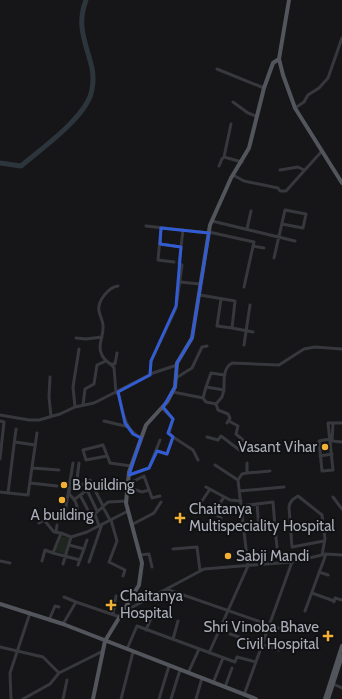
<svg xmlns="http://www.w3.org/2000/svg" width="342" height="699" viewBox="0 0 342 699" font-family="Cabin,sans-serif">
  <rect width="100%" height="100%" fill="#161618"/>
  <path fill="#1e261f" d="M61 536 69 538 65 554 55 551Z"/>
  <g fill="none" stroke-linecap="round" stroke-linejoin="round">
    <path stroke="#2c353c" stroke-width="5" d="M0 163 21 166C41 149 76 124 88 101 93 92 94 78 92 68 86 43 76 26 86 0"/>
    <path stroke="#37383d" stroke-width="3" d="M217 69 264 88
      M233 102 248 113 256 116
      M295 108 304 102 308 95 319 88 328 78 342 38
      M231 124 224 157 242 162
      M219 166 222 159 224 157
      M280 170 298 167 304 170
      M233 175 244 181 278 188 280 191H286L322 151
      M212 221 295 241
      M146 226 209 233
      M161 228 158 260 174 262
      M247 229 251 211
      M209 232 254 242 244 287
      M160 244 181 247
      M253 246 264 248
      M274 258 285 210 306 214 303 228 282 224
      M180 282 200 284
      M200 295 235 301 232 328 253 332
      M221 299 217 326 232 328
      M76 338 86 339 102 337
      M244 345 250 305
      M110 364H115L117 353
      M150 375 151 361 176 308 182 265 179 264 183 230
      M50 377 49 397 51 416
      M176 378 192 368 202 347 207 346
      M206 387 211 373 224 375
      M118 392C123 410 123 429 141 438
      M173 392 203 398 206 387 224 390C224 380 223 368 232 363L279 365 304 349 315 347 342 349
      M116 393 114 368C111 363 104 361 102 355 97 346 103 338 103 328 104 322 100 317 99 311 97 301 109 287 118 286
      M203 398 206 402 216 404 222 397 224 390
      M216 404 218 410 228 414 230 418 227 423
      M83 405 85 389 94 384 97 365 106 361
      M75 407 73 387 79 349
      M162 408 173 419 169 433 173 437
      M0 415 29 420H39L60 414 75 407 94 403 153 373 177 365
      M0 421 4 422 0 459
      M104 421 129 427
      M229 421 238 426 236 434 252 448
      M333 423 332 441 342 442
      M207 437 218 440 221 436 242 452 247 444
      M330 439 319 441 322 471 333 470 328 423H342
      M15 442 35 445
      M157 451 167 454 173 437 193 450 198 460
      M107 456 86 460 83 450 103 445 110 463 131 466
      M320 456 332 454
      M73 463 65 513 72 517 78 512
      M32 468 59 470
      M247 473 270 471
      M129 475 149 468 160 440
      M238 480 242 474 247 473V463
      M132 482 133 489 142 492 149 490
      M30 483 57 486
      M128 484 144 476 152 498 160 496
      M93 486 103 506
      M206 487 230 500 241 501
      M76 488 79 463
      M87 490 97 511
      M239 491 284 487
      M0 492 8 493 16 429
      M8 493 28 495 37 433
      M80 495 91 516
      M333 497 342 509
      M75 499 94 485 90 480 76 488H70L69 494C76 500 77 504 78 513L85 519 96 513 108 502 127 501
      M202 501 210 489
      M257 504 259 529
      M241 506 273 502 275 527 244 531
      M104 509 110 520
      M58 511 66 512
      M95 514 99 526
      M111 520 117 541 109 562 125 570 123 576
      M39 523 44 520 54 532 61 533
      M133 524 154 513 161 502
      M275 527 277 547
      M213 530 221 518 215 514V511L224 497
      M56 532 57 525
      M69 545 84 549 87 540
      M173 549 197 547 200 571
      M140 555 149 554 152 567
      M322 555 325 539 322 515 298 496C293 499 290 501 289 507L292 547 324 541
      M80 560 53 553 61 533 71 537 87 532 128 511
      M0 561 10 563
      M42 561 45 550 53 553
      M89 562 102 524
      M63 564 71 537
      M78 565 84 549
      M319 572 328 575
      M166 589 284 630
      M312 593 334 601
      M64 597 76 602
      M334 602 335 598 342 600
      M125 611 204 569 292 562 326 554 342 555
      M305 611 326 554
      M113 614 116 596
      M49 620 55 606 59 607
      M63 624 76 602 120 617
      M146 630 152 616
      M230 634 279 650
      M173 639 178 621
      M0 647 43 657 59 673
      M127 649 137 626 235 662 237 657 256 662
      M209 653 248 566 238 480 215 465
      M188 673 199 649
      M213 683 223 658
      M333 684 342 688
      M225 687 232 668
      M244 695 292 562
      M11 699 10 673 30 613
      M23 699 50 684 59 673 103 651
      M63 699 67 680
      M121 699 133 652
      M159 699 169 666
      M171 699 180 670
      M196 699 202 678"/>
    <path stroke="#53555c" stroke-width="4" d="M289 0 279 59 283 75 295 108 342 183
      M0 604 63 624 256 699
      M93 699 105 641 139 585 142 563 126 503 129 472 146 425 167 402 175 387 177 363 192 338 210 225 231 178 249 148 264 88 273 63 279 59
      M325 699 342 646
      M328 699 342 656"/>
  </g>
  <path fill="none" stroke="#325cd3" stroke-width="3" stroke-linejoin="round" d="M161 228 209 233 192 338 177 363 175 387 163 407 173 419 168 433 173 437 167 454 157 451 149 468 129 475 141 438 133 434 125 423 118 392 150 375 151 361 176 306 181 247 160 244Z"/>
  <g fill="#f2b134" stroke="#111113" stroke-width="1.5">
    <circle cx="325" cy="447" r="4"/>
    <circle cx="64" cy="485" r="4"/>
    <circle cx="62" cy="500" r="4"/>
    <path d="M178 512h4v4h4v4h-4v4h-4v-4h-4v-4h4z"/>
    <circle cx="228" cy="556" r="4"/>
    <path d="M109 599h4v4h4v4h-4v4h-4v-4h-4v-4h4z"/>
    <path d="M326 630h4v4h4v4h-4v4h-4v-4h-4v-4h4z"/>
  </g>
  <g text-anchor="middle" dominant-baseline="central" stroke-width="4" stroke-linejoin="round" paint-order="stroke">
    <g font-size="15" fill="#a8adb8" stroke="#111113" text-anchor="start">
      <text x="317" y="447" text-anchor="end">Vasant Vihar</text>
      <text x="72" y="485">B building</text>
      <text x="189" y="509">Chaitanya<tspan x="189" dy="17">Multispeciality Hospital</tspan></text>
      <text x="62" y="515" text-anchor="middle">A building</text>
      <text x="236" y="556">Sabji Mandi</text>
      <text x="120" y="596">Chaitanya<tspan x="120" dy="17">Hospital</tspan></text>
      <text x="319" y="627" text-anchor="end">Shri Vinoba Bhave<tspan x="319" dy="17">Civil Hospital</tspan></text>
    </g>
  </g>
</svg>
